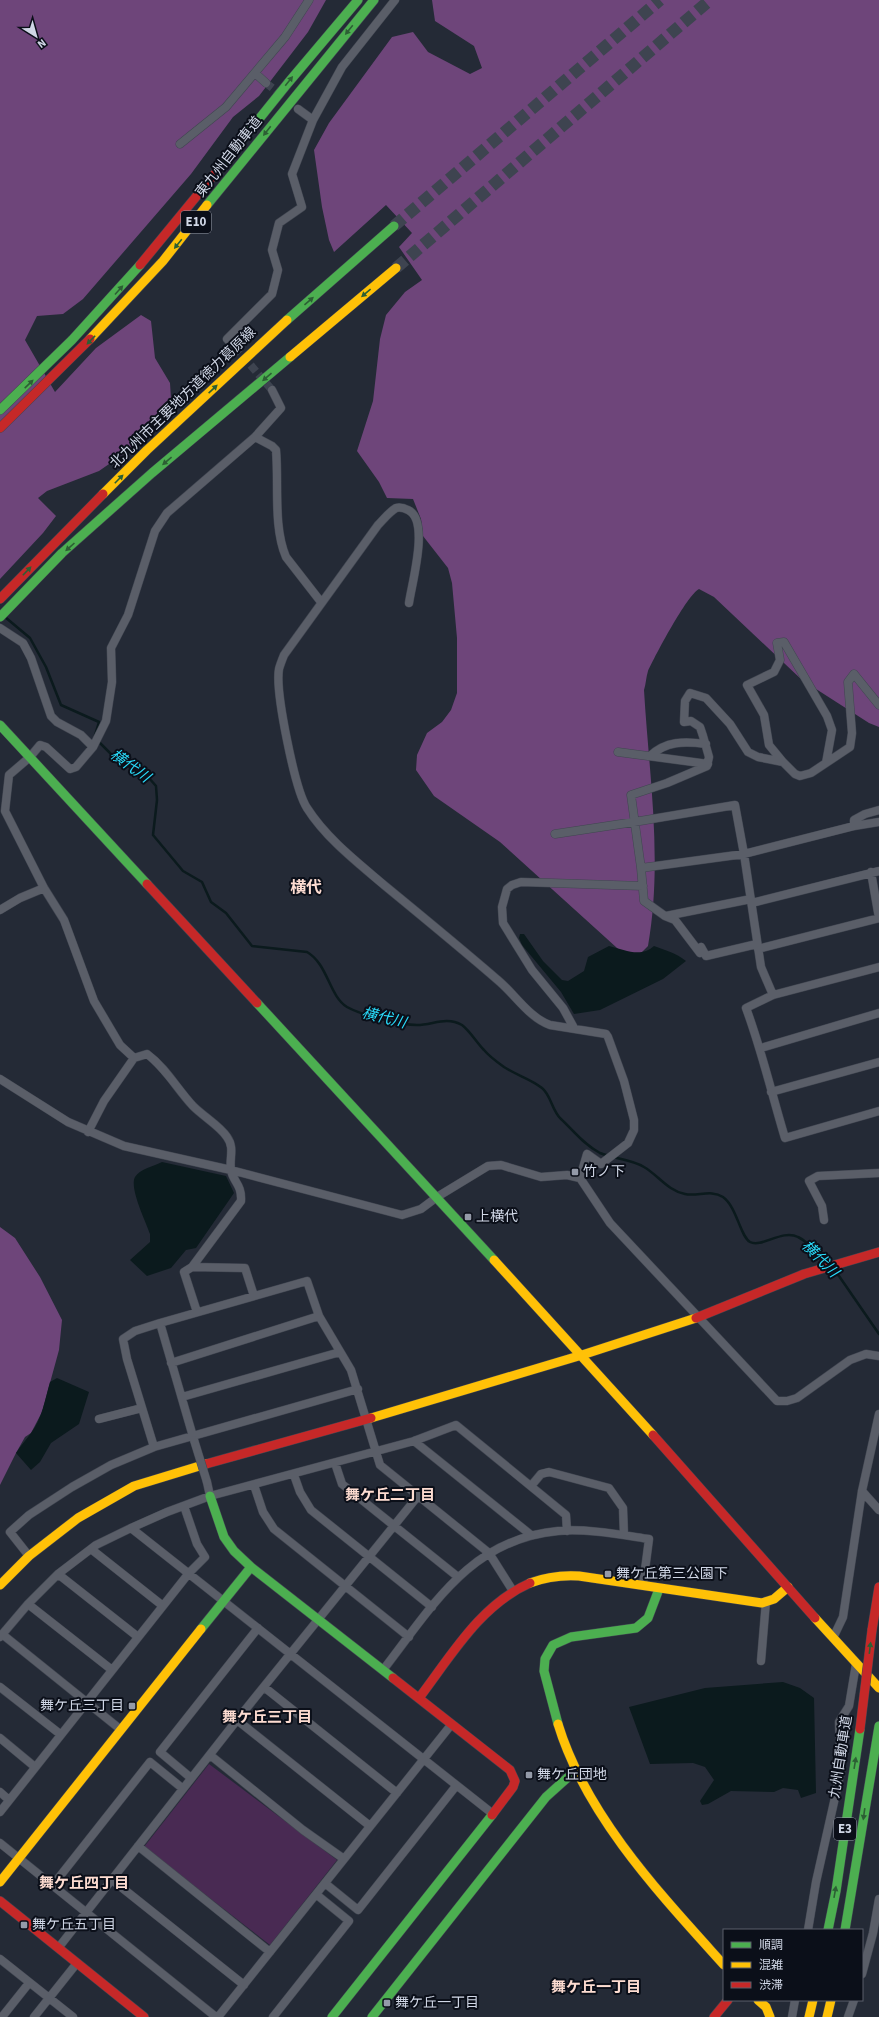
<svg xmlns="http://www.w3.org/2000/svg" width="879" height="2017" viewBox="0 0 879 2017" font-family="'Source Sans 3','Noto Sans JP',sans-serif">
  <rect width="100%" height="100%" fill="#242a36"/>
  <path fill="#492a53" d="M209 1764 337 1860 270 1945 144 1847Z"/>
  <path fill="#6e457a" d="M0 0H326L308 32 259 96 233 117 191 174 83 299 63 314 37 316 25 340 55 392 96 348 141 315 151 321 155 358 170 383 171 399 135 446 99 471 47 491 38 498 56 516 43 533 0 579Z
    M432 0H879V727L869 723 802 680 714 597 699 589C687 595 655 656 648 671 646 677 646 684 644 690 649 775 663 861 648 946L641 953 635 957H627L500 842 434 796 416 770 417 755 427 733 442 722 451 710 457 693V638L452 583 448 568 423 536 421 519 413 499 387 498 379 482 357 451 373 401 380 339 386 315 405 292 422 280 399 247 412 233 386 205 334 252 329 240 322 207 314 150 329 123 392 37 413 32 428 52 470 74 482 68 474 46 435 21Z
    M0 1227 15 1238 40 1277 62 1320 59 1350 42 1412 31 1433 25 1437 16 1453 0 1485Z"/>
  <path fill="#0b1a1d" d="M520 934H524L543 961 562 980 568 981 584 971 588 957 609 946C625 950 641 958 654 946 665 950 676 953 686 961L663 979 600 1010 574 1014 561 992 522 945 519 938Z
    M162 1162 226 1176 234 1193 196 1248 186 1250 171 1268 147 1276 130 1260 150 1242V1234C146 1222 129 1188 135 1177 140 1169 154 1166 162 1162Z
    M57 1378 89 1392 79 1424 51 1443 40 1462 31 1470 16 1453C21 1445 26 1440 31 1433 42 1419 45 1399 50 1382Z
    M783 1682 800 1688 814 1698 816 1793 801 1798 798 1790 783 1788 774 1792 731 1791 708 1804 702 1805 700 1801 714 1780 705 1767 693 1763 650 1764 629 1707 705 1688Z"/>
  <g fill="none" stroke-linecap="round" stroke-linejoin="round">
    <path stroke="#0b1a1d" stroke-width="2.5" d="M5 617 30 638 46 667 61 705 99 722 95 735
      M98 741 117 760 149 778 156 786 157 800 153 835 183 871 202 882 211 902 226 913 252 946 307 952C328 964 329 996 347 1007 361 1015 401 1025 417 1025 433 1025 446 1016 462 1025 470 1031 477 1043 484 1050 489 1056 497 1062 504 1067 516 1075 531 1079 542 1088 551 1095 552 1111 561 1119 573 1130 584 1145 600 1153 614 1159 631 1159 644 1167 658 1175 668 1191 685 1194 697 1197 711 1189 723 1197 737 1207 740 1236 750 1242 762 1248 782 1229 798 1237 809 1242 818 1255 826 1264
      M831 1269 839 1276 879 1334"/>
    <path stroke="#3e4450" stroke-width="8" stroke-dasharray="8 4" stroke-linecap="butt" d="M266 83 281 95
      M235 347 272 390"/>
    <path stroke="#3e4450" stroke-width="12" stroke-dasharray="12 6" stroke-linecap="butt" d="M394 226 660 0
      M396 268 710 0"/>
    <defs>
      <path id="street" d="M255 73 266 83
        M298 109 313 120
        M180 144 226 107 285 37 309 0
        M235 347 227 339 272 294 278 270 272 250 279 223 302 207 292 174 313 120 342 67 395 0
        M255 437 272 446 276 450C279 484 273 527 286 557L321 602
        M409 603C412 582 430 520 408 510 404 508 400 507 396 508 389 512 383 520 378 525L284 655C282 660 280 665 279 669 275 691 295 790 307 808 326 838 357 862 384 885 423 917 462 949 500 982 516 996 530 1018 550 1025L606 1034 608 1037 624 1081 634 1120V1130L628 1143 601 1164 587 1154 580 1178
        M0 628 23 643 31 658 51 716 57 722 81 735 93 747
        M618 752 708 764
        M650 756C666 741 684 741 706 744
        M783 762 769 745 764 715 747 685 774 672 780 660 777 643 784 642 827 716 832 730 826 763 850 747 852 733 848 682 854 674 879 705
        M854 826V820L865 814 879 810
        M555 834 634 822 735 805 744 854 761 967 773 995
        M641 868 631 795 667 783 707 766 709 757 703 736 700 727 691 721 684 722 685 701 690 693 706 698 730 724 748 752 758 757 783 762 795 774 800 776 811 773 826 763
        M871 872 879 918
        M752 903 879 871
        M0 910 20 898 44 888
        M666 916 751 899
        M701 947 706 956 757 944
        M758 949 879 918
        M700 953 675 920 665 916 644 901 641 868 744 854 854 826 879 822
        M879 967 773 995 746 1008C762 1051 772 1095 785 1138L879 1111
        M574 1028 563 1008 532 970 503 923 502 907 507 889 512 885 521 882 643 886
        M761 1048 879 1013
        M134 1058 120 1045 94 1001 64 920 44 888 5 811 9 775 30 757 40 745 46 747 70 769 76 767 93 747 106 721 112 682 111 648 128 615 155 531 167 513 255 437 281 408 272 390
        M0 1079 68 1122 124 1146 231 1170 402 1215 421 1209 437 1197 488 1166 501 1165 541 1177 567 1175 580 1178 610 1223 777 1401H787L797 1398 850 1360 866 1354 879 1356
        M771 1092 879 1062
        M88 1132 104 1101 134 1058 147 1054C166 1068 177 1089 193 1106 204 1117 220 1126 227 1137 235 1148 229 1158 231 1170 233 1182 242 1184 241 1201L192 1267
        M824 1220 822 1206 809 1181 818 1176 879 1173
        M197 1312 184 1272 192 1267 245 1268 254 1296
        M160 1323 194 1440
        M171 1363 319 1316
        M182 1397 340 1352
        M99 1419 142 1408
        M414 1441 531 1535
        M154 1447 127 1359 123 1339 135 1331 160 1323 307 1281 319 1316 351 1370 380 1465 489 1553 513 1591
        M335 1463 342 1484 458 1577
        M294 1475 300 1492 311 1510 432 1607
        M207 1482 210 1496
        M254 1485 263 1512 274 1529 409 1637
        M531 1486 541 1474 549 1472 609 1488 623 1508 624 1535
        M862 1491 879 1510
        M131 1528 493 1814
        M91 1549 163 1606
        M29 1556 10 1532 29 1515 72 1487 111 1465 154 1447 358 1389
        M58 1574 138 1637
        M28 1604 112 1670
        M2 1634 120 1729
        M0 1637 28 1604 58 1574 96 1545 131 1528 167 1512 210 1496 414 1441 456 1425 566 1515 567 1531
        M833 1638 843 1617 862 1491 879 1414
        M761 1661 766 1601
        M383 1670C432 1607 470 1539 558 1531 585 1528 622 1535 649 1539L643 1585
        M0 1687 60 1734
        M264 1687 397 1793
        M237 1720 370 1826
        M0 1738 35 1767
        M210 1755 303 1830 344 1859
        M191 1778 160 1752 258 1628
        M0 1792 9 1800
        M0 1812 189 1573 205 1557 197 1544 184 1506
        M0 1843 216 2017
        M138 1846 270 1952
        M111 1879 244 1985
        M326 1884 358 1910 456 1786
        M53 1885 150 1762 182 1788
        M808 1930 816 1882 841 1771 839 1722 849 1706 856 1664
        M59 1947 237 1720 418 1496
        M0 1959 73 2017
        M862 1974 873 1933 879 1899
        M2 2017 29 1983
        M34 2017 77 1963
        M218 2017 451 1725
        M273 2017 349 1921 317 1895
        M792 2017 795 2000
        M848 2017 854 2000"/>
      <path id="fast" d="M218 170 288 83 358 0
        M207 205 374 0
        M287 320 394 226
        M0 410 72 340 140 265
        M0 617 62 553 152 473 290 357
        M0 725 147 884
        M257 1003 494 1260
        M210 1496 224 1537 234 1551 251 1567 393 1678
        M201 1629 251 1567
        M558 1724 544 1671 545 1659 553 1645 571 1637 636 1628 648 1618 659 1589
        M828 1930 836 1891 860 1729
        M845 1930 879 1726
        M332 2017 492 1815
        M372 2017 546 1797 576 1770"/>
      <path id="slow" d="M90 339 163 261 207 205
        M290 357 396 268
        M103 494 147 450 287 320
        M494 1260 653 1435
        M371 1418 582 1355 696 1318
        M530 1583C546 1577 563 1575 579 1576L762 1603 774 1599 788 1587
        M0 1585 29 1556 78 1518 134 1486 206 1464
        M815 1618 879 1688
        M558 1724C586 1816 661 1895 724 1965
        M0 1882 201 1629
        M758 2000 766 2007 770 2017
        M809 2017 813 2000
        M827 2017 831 2000"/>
      <path id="jam" d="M140 265 218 170
        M0 428 90 339
        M0 599 103 494
        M147 884 257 1003
        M696 1318 804 1274 879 1252
        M653 1435 815 1618
        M206 1464 371 1418
        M872 1630 879 1587
        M393 1678 510 1770 515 1781 513 1787 492 1815
        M419 1698C451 1656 480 1605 530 1583
        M0 1901 144 2017
        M714 2017 728 2000"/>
    </defs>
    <use href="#street" stroke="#414651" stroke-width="9"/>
    <use href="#fast" stroke="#414651" stroke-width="10"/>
    <use href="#slow" stroke="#414651" stroke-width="10"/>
    <use href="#jam" stroke="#414651" stroke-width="10"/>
    <use href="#street" stroke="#5a5e68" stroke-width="8"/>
    <use href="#fast" stroke="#4caf50" stroke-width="9"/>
    <use href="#slow" stroke="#ffc107" stroke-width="9"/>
    <use href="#jam" stroke="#c62828" stroke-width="9"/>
    <defs>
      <path id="street-bridge" d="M194 1440 207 1482"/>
      <path id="jam-bridge" d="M860 1729 872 1630"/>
    </defs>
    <use href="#street-bridge" stroke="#414651" stroke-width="9" stroke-linecap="butt"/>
    <use href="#jam-bridge" stroke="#414651" stroke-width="10" stroke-linecap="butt"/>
    <use href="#street-bridge" stroke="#5a5e68" stroke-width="8"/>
    <use href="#jam-bridge" stroke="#c62828" stroke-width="9"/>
  </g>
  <defs><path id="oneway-solid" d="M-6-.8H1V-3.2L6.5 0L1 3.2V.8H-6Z"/></defs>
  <g fill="#2c5f34">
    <use href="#oneway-solid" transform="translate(349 30) rotate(129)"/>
    <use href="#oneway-solid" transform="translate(289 81) rotate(-51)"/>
    <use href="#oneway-solid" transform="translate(267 131) rotate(128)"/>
    <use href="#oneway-solid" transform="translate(178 244) rotate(129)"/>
    <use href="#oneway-solid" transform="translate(119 290) rotate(-48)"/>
    <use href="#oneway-solid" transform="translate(366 293) rotate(140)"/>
    <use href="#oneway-solid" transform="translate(309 301) rotate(-41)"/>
    <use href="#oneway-solid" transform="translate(91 340) rotate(134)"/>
    <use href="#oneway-solid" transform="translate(267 377) rotate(139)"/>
    <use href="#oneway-solid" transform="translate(29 384) rotate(-44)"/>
    <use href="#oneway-solid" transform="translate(213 389) rotate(-43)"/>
    <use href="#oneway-solid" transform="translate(167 461) rotate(140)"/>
    <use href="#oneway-solid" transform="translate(119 479) rotate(-45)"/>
    <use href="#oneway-solid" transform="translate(70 547) rotate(138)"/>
    <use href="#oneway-solid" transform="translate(27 571) rotate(-46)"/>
    <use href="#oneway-solid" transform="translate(870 1648) rotate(-83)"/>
    <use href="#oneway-solid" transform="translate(855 1763) rotate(-81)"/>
    <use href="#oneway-solid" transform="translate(864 1814) rotate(98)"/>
    <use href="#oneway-solid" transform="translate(835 1892) rotate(-80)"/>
  </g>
  <g fill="#949aa8" stroke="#0b0f19" stroke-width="1.5">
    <rect x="571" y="1168" width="8" height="8" rx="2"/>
    <rect x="464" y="1213" width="8" height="8" rx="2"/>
    <rect x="604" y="1570" width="8" height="8" rx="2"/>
    <rect x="128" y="1702" width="8" height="8" rx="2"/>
    <rect x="525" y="1771" width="8" height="8" rx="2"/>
    <rect x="20" y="1921" width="8" height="8" rx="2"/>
    <rect x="383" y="1999" width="8" height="8" rx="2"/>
  </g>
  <g text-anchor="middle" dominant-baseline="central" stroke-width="4" stroke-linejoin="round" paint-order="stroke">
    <g fill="#0b0f19" stroke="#959ba8" stroke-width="1">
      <rect x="181" y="211" width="30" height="22" rx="3"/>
      <rect x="834" y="1818" width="22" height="22" rx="3"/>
    </g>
    <g font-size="13" font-weight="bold" fill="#d0d7e6">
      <text x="196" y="222">E10</text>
      <text x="845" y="1829">E3</text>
    </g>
    <g font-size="14" fill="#d0d7e6" stroke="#0b0f19">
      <text transform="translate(229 157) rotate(-52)">東九州自動車道</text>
      <text transform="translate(183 398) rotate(-44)">北九州市主要地方道徳力葛原線</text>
      <text transform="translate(841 1757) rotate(-81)">九州自動車道</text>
    </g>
    <g font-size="14" fill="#d0d7e6" stroke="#0b0f19" text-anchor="start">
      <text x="583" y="1172">竹ノ下</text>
      <text x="476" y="1217">上横代</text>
      <text x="616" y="1574">舞ケ丘第三公園下</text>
      <text x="124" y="1706" text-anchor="end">舞ケ丘三丁目</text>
      <text x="537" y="1775">舞ケ丘団地</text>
      <text x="32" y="1925">舞ケ丘五丁目</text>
      <text x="395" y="2003">舞ケ丘一丁目</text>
    </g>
    <g font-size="15" font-style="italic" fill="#29dcfb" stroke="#0b0f19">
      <text transform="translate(130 766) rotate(36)">横代川</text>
      <text transform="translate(384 1018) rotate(14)">横代川</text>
      <text transform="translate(820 1259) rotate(45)">横代川</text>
    </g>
    <g font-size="15" font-weight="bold" fill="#fddcd1" stroke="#0b0f19">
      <text x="390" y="1495">舞ケ丘二丁目</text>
      <text x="267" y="1717">舞ケ丘三丁目</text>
      <text x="84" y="1883">舞ケ丘四丁目</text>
      <text x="596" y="1987">舞ケ丘一丁目</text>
    </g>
    <g font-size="16" font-weight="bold" fill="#fddcd1" stroke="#0b0f19">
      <text x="306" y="888">横代</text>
    </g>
  </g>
  <rect x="723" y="1929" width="140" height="72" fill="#0b0f19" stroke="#5a5f6b"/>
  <rect x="731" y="1942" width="20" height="6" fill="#4caf50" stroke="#5a5f6b"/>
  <text x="759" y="1949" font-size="12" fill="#d0d7e6">順調</text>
  <rect x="731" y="1962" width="20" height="6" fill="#ffc107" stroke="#5a5f6b"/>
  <text x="759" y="1969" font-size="12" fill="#d0d7e6">混雑</text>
  <rect x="731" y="1982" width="20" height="6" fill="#c62828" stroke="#5a5f6b"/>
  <text x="759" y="1989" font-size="12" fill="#d0d7e6">渋滞</text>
  <g transform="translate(36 36) rotate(143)" stroke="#0b0f19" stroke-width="3" paint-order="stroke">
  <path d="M0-3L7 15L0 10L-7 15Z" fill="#d0d7e6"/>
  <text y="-6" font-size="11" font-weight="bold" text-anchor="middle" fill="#d0d7e6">N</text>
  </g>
</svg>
